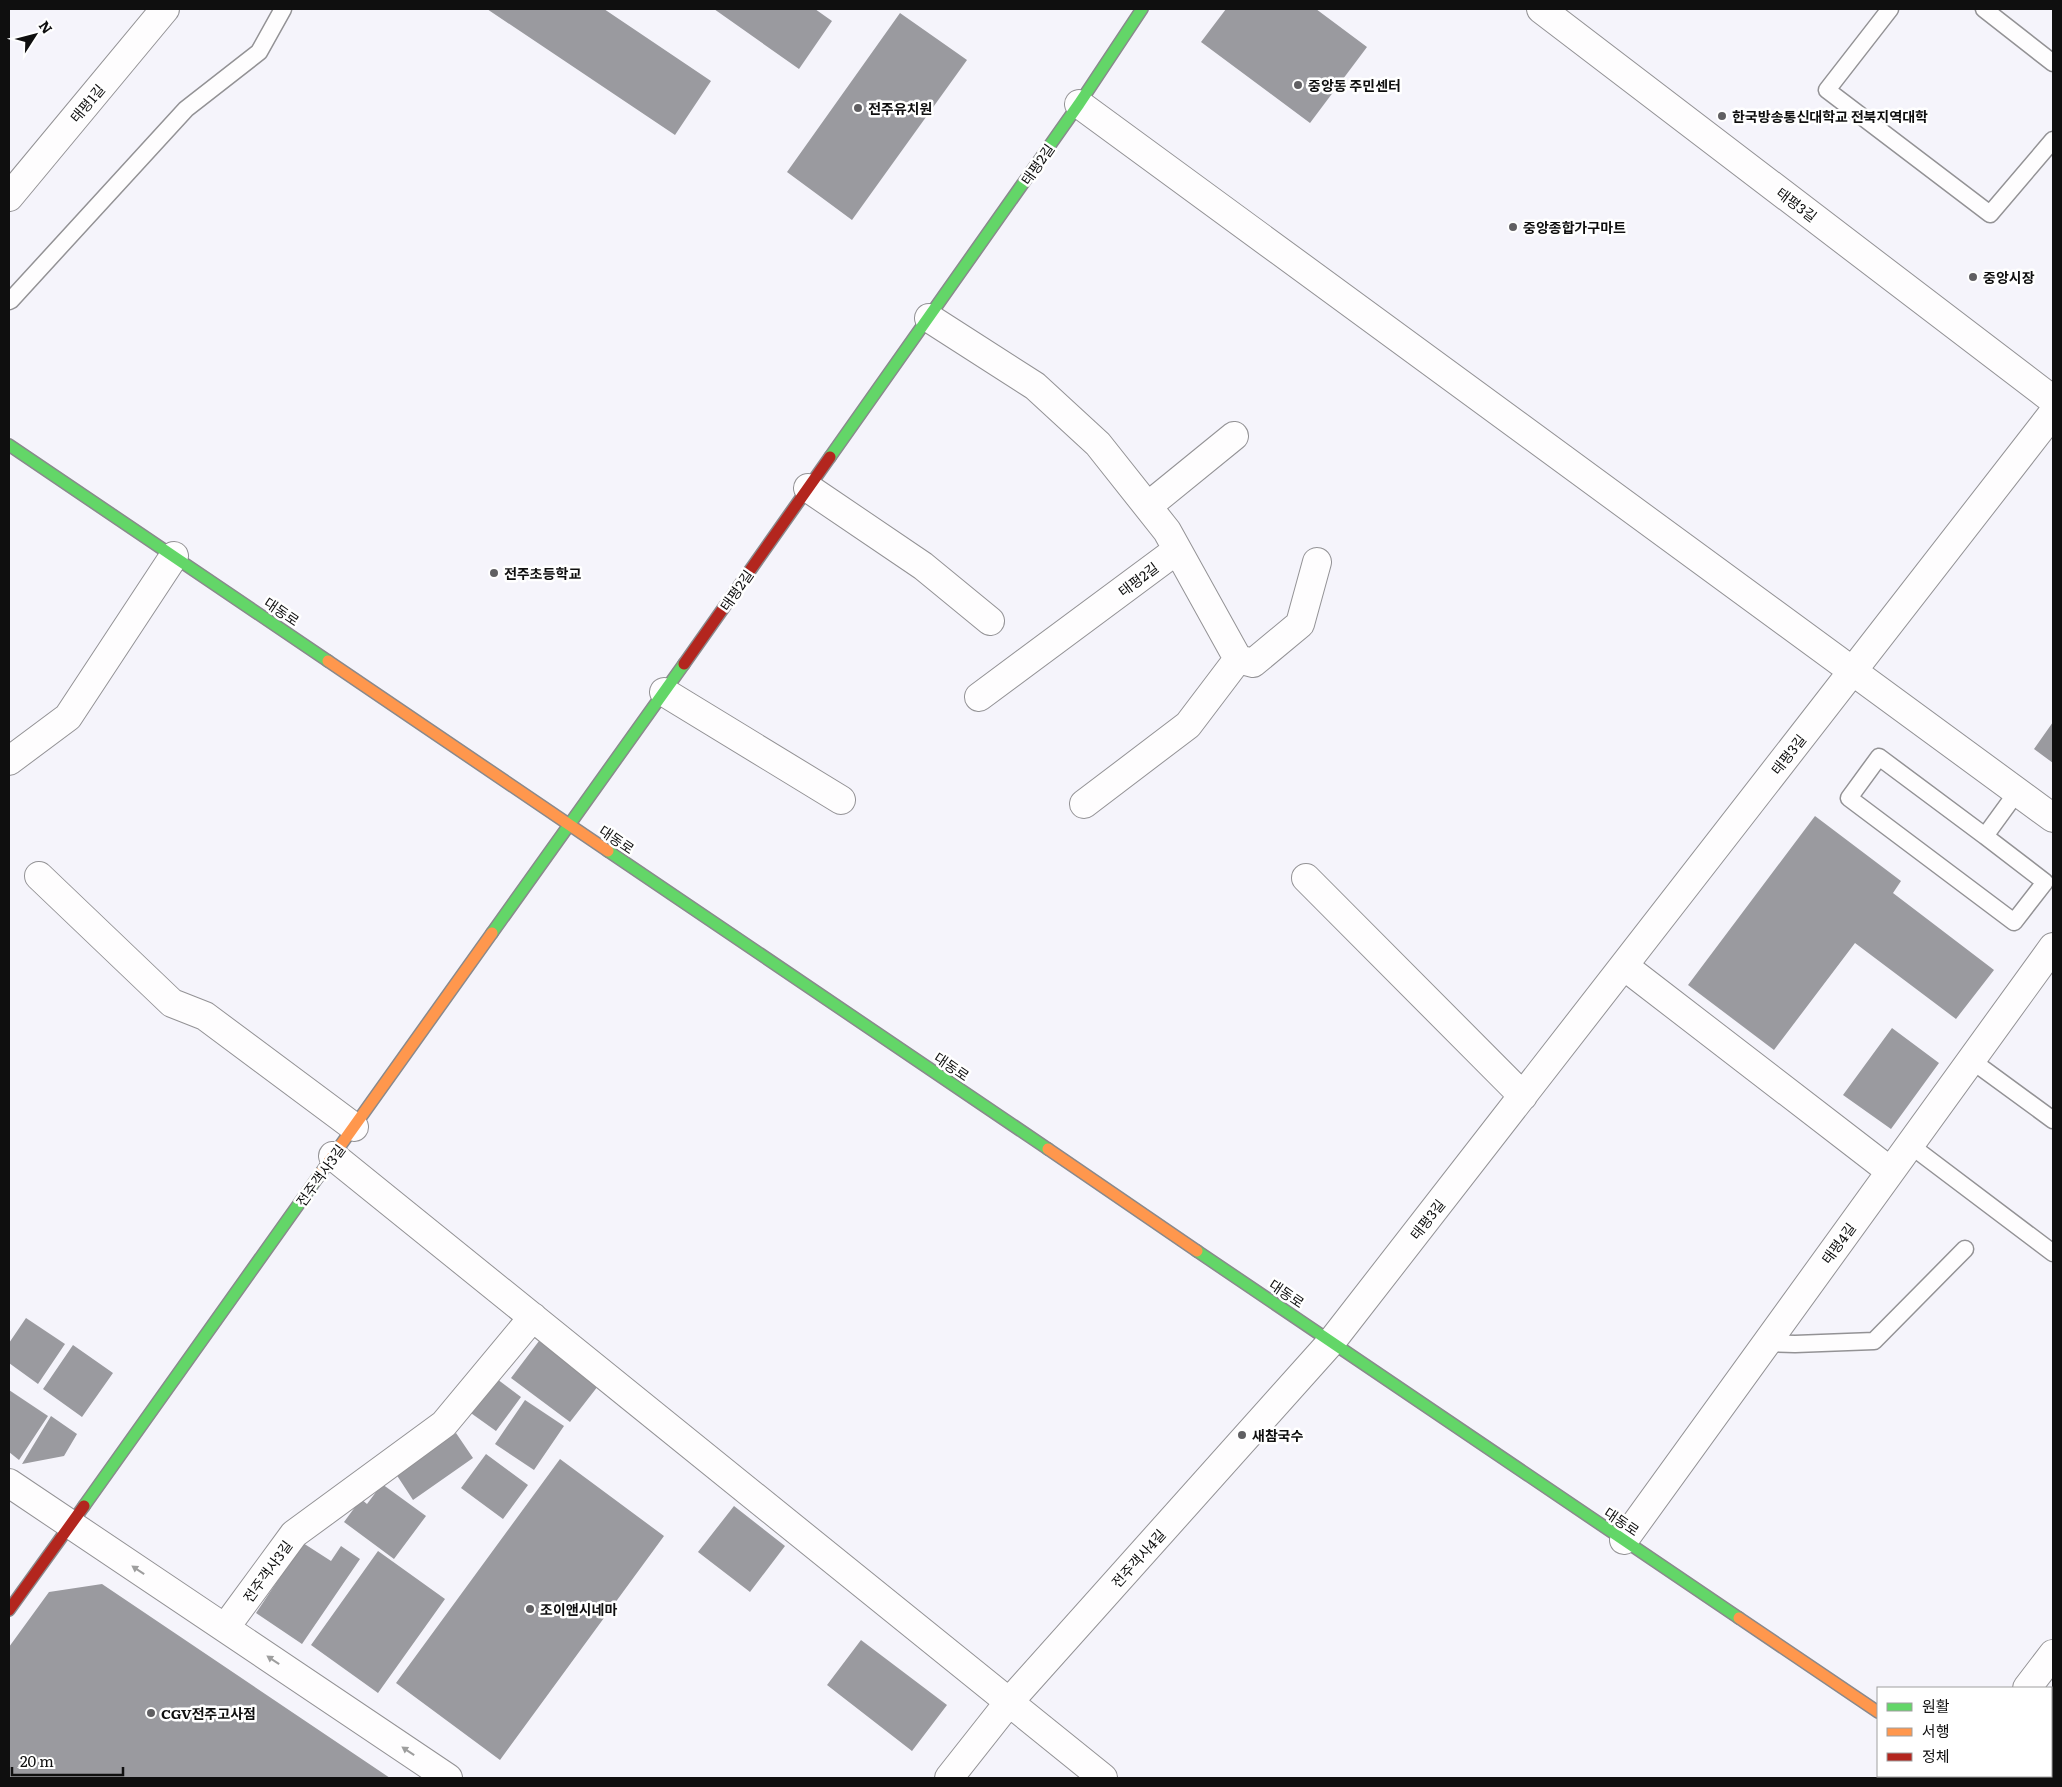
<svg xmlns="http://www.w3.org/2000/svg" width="2062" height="1787" viewBox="0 0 2062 1787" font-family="Literata,'Noto Sans KR',serif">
  <rect width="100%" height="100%" fill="#f5f4fb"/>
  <path fill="#9a9a9f" d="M487 9H604L711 81 675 135Z
    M714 9H815L832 21 799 69Z
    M1226 9H1316L1367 47 1310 123 1201 42Z
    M900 13 967 60 852 220 787 172Z
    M2053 722V763L2034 749Z
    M1815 816 1901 881 1893 893 1994 970 1956 1019 1855 943 1774 1050 1688 985Z
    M1892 1028 1939 1063 1891 1129 1843 1095Z
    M26 1318 65 1344 38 1384 9 1363V1343Z
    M539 1341 598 1386 570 1422 511 1378Z
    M73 1345 113 1373 82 1417 43 1389Z
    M493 1376 521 1397 496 1431 468 1411Z
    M9 1390 48 1416 19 1460 9 1452Z
    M525 1400 564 1426 534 1470 495 1444Z
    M51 1416 77 1434 64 1456 22 1464Z
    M456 1433 473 1458 413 1500 396 1474Z
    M486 1454 528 1485 503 1519 461 1488Z
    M560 1459 664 1536 500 1760 396 1683Z
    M382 1484 426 1516 394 1559 344 1522 361 1499 367 1504Z
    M734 1506 785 1546 750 1592 698 1552Z
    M303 1543 331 1561 341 1546 360 1559 302 1644 256 1613Z
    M378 1551 445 1599 378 1693 311 1645Z
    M102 1584 390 1778H9V1647L49 1592Z
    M861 1640 947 1705 912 1751 827 1685Z"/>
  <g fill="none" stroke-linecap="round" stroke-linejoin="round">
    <defs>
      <path id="lane" d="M1890 9 1827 90 1990 214 2053 140
        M1984 9 2053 63
        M9 301 11 300 186 109 259 52 283 9
        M1985 836 2045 882 2014 922 1849 798 1879 757 1985 836 2017 792
        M1971 1060 2053 1120
        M1910 1145 2053 1253
        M1767 1343 1795 1344 1874 1341 1965 1249"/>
      <path id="street" d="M1541 9 2053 400
        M1079 104 2053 818
        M9 197 165 9
        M929 318 1035 386 1098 444 1167 531 1238 659 1188 725 1084 804
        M808 488 923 566 990 621
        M1148 506 1234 436
        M1238 659 1253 663 1300 624 1317 562
        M664 692 841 800
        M979 697 1177 550
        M9 761 68 717 174 556
        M39 876 172 1003 205 1016 354 1127
        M1306 878 1523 1096
        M1624 966 1890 1171
        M333 1156 1103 1778
        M9 1483 448 1778
        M1624 1540 2053 947
        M225 1628 294 1534 444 1424 533 1317
        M2027 1688 2053 1654
        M949 1778 1009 1702 1332 1341 2053 413"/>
      <path id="fast" d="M9 445 328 661
        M830 457 1079 104 1142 9
        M608 851 1048 1149
        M492 933 684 664
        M1197 1251 1739 1618
        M84 1506 318 1177
        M1972 1776 1975 1778"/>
      <path id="slow" d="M328 661 608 851
        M1048 1149 1197 1251
        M318 1177 492 933
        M1739 1618 1878 1712"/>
      <path id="jam" d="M684 664 830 457
        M9 1610 84 1506"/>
    </defs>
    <use href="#lane" stroke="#939295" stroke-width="19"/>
    <use href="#street" stroke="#939295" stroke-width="30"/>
    <use href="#fast" stroke="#89898c" stroke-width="14"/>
    <use href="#slow" stroke="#89898c" stroke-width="14"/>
    <use href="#jam" stroke="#89898c" stroke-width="14"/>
    <use href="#lane" stroke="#fefdfe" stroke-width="16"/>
    <use href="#street" stroke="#fefdfe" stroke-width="28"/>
    <use href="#fast" stroke="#63d668" stroke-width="11"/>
    <use href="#slow" stroke="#ff974d" stroke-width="11"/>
    <use href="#jam" stroke="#b3261e" stroke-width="11"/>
  </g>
  <defs><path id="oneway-solid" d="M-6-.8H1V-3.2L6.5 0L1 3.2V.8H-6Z" transform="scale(1.25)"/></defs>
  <g fill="#9e9e9e">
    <use href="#oneway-solid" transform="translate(138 1570) rotate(-146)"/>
    <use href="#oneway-solid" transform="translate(273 1660) rotate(-146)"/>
    <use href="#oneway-solid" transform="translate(408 1751) rotate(-146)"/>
  </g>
  <g fill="#605f62" stroke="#fff" stroke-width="2">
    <circle cx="1298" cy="85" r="5"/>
    <circle cx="858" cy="108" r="5"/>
    <circle cx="1722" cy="116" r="5"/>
    <circle cx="1513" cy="227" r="5"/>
    <circle cx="1973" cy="277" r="5"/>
    <circle cx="494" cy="573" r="5"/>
    <circle cx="1242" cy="1435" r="5"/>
    <circle cx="530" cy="1609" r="5"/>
    <circle cx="151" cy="1713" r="5"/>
  </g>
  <g text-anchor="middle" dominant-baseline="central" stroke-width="5" stroke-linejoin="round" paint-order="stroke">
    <g font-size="14" font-weight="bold" fill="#0f0f0f" stroke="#fff" text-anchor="start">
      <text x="1308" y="85">중앙동 주민센터</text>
      <text x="868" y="108">전주유치원</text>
      <text x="1732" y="116">한국방송통신대학교 전북지역대학</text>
      <text x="1523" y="227">중앙종합가구마트</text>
      <text x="1983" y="277">중앙시장</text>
      <text x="504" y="573">전주초등학교</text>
      <text x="1252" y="1435">새참국수</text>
      <text x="540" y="1609">조이앤시네마</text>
      <text x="161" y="1713">CGV전주고사점</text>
    </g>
    <g font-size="14" fill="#0f0f0f" stroke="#fff">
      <text transform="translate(87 103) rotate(-50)">태평1길</text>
      <text transform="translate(1037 164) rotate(-55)">태평2길</text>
      <text transform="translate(1797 204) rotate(37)">태평3길</text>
      <text transform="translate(1138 579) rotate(-37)">태평2길</text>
      <text transform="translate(736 590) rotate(-55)">태평2길</text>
      <text transform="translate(282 611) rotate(34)">대동로</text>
      <text transform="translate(1788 754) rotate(-52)">태평3길</text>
      <text transform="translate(617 839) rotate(34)">대동로</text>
      <text transform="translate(952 1066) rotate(34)">대동로</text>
      <text transform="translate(320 1175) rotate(-54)">전주객사3길</text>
      <text transform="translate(1427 1219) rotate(-52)">태평3길</text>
      <text transform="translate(1838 1243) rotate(-54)">태평4길</text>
      <text transform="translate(1287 1293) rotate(34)">대동로</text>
      <text transform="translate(1622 1521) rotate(34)">대동로</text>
      <text transform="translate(1138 1558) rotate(-48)">전주객사4길</text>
      <text transform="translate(267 1571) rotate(-54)">전주객사3길</text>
    </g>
  </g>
  <rect width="2062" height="1787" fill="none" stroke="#0f0f0f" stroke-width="20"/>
  <rect x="1877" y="1687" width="175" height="90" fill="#ffffff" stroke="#9f9f9f"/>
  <rect x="1887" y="1703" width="25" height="8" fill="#63d668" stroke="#9f9f9f"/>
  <text x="1922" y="1712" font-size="15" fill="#0f0f0f">원활</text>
  <rect x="1887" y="1728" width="25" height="8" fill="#ff974d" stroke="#9f9f9f"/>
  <text x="1922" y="1737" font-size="15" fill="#0f0f0f">서행</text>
  <rect x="1887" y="1753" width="25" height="8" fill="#b3261e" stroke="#9f9f9f"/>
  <text x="1922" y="1762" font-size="15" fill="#0f0f0f">정체</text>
  <g transform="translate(35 35) rotate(54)" stroke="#ffffff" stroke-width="4" paint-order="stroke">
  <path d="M0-4L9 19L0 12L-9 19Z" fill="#0f0f0f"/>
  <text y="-8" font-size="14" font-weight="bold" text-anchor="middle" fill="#0f0f0f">N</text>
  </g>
  <path d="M12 1767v8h111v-8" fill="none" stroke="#0f0f0f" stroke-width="2.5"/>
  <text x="20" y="1767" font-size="15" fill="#0f0f0f" stroke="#ffffff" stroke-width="4" paint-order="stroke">20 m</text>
</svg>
